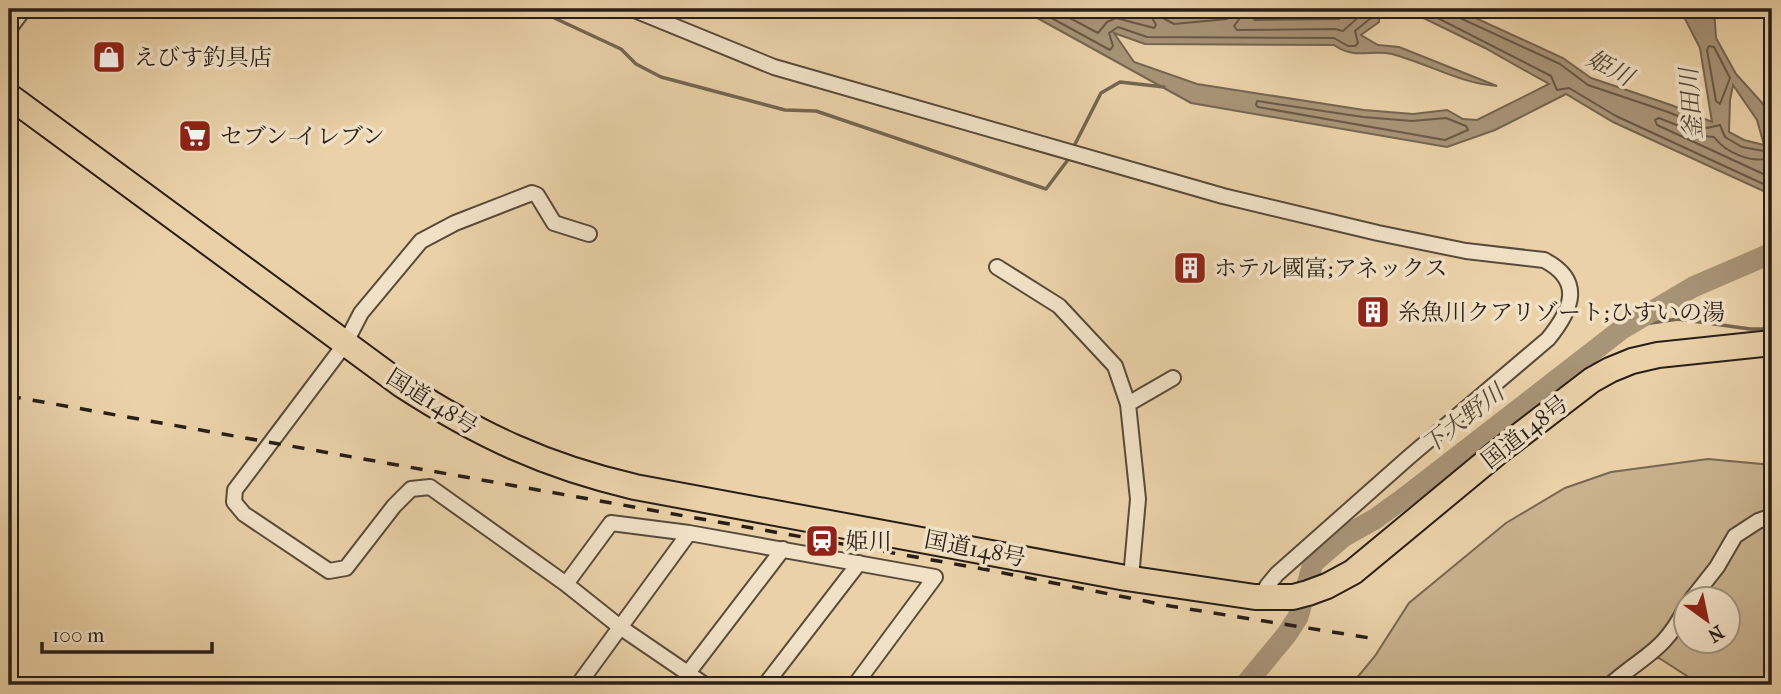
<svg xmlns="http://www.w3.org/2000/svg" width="1781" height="694" viewBox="0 0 1781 694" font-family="'IM FELL French Canon','Noto Serif JP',serif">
  <rect width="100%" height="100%" fill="#ead1a8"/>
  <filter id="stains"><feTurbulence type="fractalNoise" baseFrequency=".00286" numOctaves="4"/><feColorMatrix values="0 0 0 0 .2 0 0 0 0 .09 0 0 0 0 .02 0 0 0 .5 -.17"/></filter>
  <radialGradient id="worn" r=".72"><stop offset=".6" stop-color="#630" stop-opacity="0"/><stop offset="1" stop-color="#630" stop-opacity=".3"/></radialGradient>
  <path fill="#c9b38f" stroke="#786853" stroke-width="2" fill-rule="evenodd" d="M1708 459 1772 465V685H1701L1659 658 1637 661 1605 685H1351L1375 656 1409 603 1506 523 1565 488 1611 472ZM1686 600H1728V642H1686Z"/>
  <path fill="#a89477" stroke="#756551" stroke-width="2" fill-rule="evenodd" d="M1021 9H1161L1175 17 1228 12 1233 9H1380L1379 22 1361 35 1378 45 1399 47 1497 86C1459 83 1429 64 1392 54 1370 49 1355 60 1334 45L1145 44 1114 33 1134 62 1197 84 1364 110 1413 114 1447 110 1463 119 1477 120 1549 84 1485 48 1405 9H1395H1456L1563 58 1591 78 1671 105 1712 122 1700 48 1680 9H1714L1716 38 1736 74 1764 105 1772 146V195L1613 122 1566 94 1495 130 1447 147 1191 103ZM1733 85 1757 120 1764 145 1744 140 1729 132 1730 100Z"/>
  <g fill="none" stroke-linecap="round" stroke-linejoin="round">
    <path stroke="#685947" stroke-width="2" d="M1035 9 1110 50 1113 46 1109 33 1118 27 1147 37 1334 38 1348 46H1355L1358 43 1355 31 1371 18 1373 9
      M1053 9 1098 33 1107 22 1116 18 1154 28 1156 25 1151 16 1150 9
      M1159 9 1161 17 1174 24 1227 19 1232 15 1233 9
      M1242 9 1240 18 1234 26 1237 30 1335 29 1343 31 1363 13 1364 9
      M1252 9V17L1255 20 1339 19 1351 9
      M1420 9 1551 76 1557 90 1569 88 1616 116 1772 188
      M1456 9V14L1460 18 1560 64 1588 85 1668 112 1707 128 1720 125 1725 137 1742 147 1764 151 1769 147 1772 137
      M1709 46 1714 47 1730 78 1720 104 1716 101 1707 50Z
      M1257 101 1363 117 1412 121 1446 118 1466 126 1468 130 1445 140 1258 107 1256 105Z
      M1772 156C1754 166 1725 152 1714 137L1704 136 1659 118 1655 120 1657 125 1772 178"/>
    <path stroke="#756551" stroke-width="3.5" d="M535 9 621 49 636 64 661 77 785 110 816 111 1046 189 1067 161
      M1075 144 1101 93 1120 82 1164 87
      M1624 327 1678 319 1750 329H1772"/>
    <path stroke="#a89477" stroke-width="21" d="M1245 685 1287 634 1298 617 1313 563 1343 537 1375 519 1404 498 1622 329 1693 287 1772 253"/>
    <defs>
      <path id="street" d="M632 9 774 67 1223 196 1378 233 1466 251 1544 260C1585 281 1571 311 1548 339L1409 457 1277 574 1267 586 1268 598
        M9 29 24 9
        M589 234 554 223 537 195 532 193 455 223 421 241 361 313 345 344 235 490 234 502 244 514 329 571 346 568 394 506 411 489 430 487 566 584 620 627 705 685
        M997 267 1059 306 1115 366 1128 404 1138 499 1131 578
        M1128 404 1173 378
        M566 584 611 523 689 533 935 577 855 685
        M1691 600 1717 567 1735 536 1758 521 1772 516
        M688 673 783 549
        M578 685 689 533
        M765 685 859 563
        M1610 685C1644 655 1665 651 1686 607"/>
      <path id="highway" d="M9 96 402 385C479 435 545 466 635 487L1126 578 1255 597H1293L1308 593 1327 586 1353 572 1498 452 1592 380 1610 370 1632 361 1658 355 1772 343"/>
    </defs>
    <use href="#street" stroke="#584b3b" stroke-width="18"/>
    <use href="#highway" stroke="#281e17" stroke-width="28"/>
    <use href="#street" stroke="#f1e1c6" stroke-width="14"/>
    <use href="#highway" stroke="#ead1a8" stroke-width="24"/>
    <path stroke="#281e17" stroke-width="3.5" stroke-dasharray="12 12" stroke-linecap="butt" d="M9 396 983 569 1170 606 1370 638"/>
  </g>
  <defs>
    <symbol id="shop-square" viewBox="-11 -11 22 22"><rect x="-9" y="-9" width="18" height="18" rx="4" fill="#8f2418" stroke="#f1e1c6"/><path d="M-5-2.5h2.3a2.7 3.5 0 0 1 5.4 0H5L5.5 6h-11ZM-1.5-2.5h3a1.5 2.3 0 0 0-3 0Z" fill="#fff"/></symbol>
    <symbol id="supermarket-square" viewBox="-11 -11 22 22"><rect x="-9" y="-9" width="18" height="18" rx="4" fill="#8f2418" stroke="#f1e1c6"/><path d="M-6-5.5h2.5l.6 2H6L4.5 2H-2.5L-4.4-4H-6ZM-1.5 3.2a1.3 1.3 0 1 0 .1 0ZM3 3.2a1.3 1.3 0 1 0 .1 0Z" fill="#fff"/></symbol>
    <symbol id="building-square" viewBox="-11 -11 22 22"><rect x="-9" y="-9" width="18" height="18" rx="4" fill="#8f2418" stroke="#f1e1c6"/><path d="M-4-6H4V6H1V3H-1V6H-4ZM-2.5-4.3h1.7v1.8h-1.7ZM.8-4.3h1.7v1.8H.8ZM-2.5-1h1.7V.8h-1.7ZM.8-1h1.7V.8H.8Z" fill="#fff"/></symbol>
    <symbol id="station-square" viewBox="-11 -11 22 22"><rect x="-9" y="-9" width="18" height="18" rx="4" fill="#8f2418" stroke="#f1e1c6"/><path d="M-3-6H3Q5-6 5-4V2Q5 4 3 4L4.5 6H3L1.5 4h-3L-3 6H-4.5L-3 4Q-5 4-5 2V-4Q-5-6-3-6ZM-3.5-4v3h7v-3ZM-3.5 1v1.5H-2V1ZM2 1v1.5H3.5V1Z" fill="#fff"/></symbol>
  </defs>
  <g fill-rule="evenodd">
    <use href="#shop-square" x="90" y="38" width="38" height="38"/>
    <use href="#supermarket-square" x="176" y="117" width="38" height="38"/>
    <use href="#building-square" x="1171" y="249" width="38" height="38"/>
    <use href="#building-square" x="1354" y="293" width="38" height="38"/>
    <use href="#station-square" x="803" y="522" width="38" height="38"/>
  </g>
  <g text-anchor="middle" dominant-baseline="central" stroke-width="7" stroke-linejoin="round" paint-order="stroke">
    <g font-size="23" fill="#281e17" stroke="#f1e1c6" text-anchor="start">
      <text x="134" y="57">えびす釣具店</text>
      <text x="220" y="136">セブン-イレブン</text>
      <text x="1214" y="268">ホテル國富;アネックス</text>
      <text x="1398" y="312">糸魚川クアリゾート;ひすいの湯</text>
      <text x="846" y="541">姫川</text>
    </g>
    <g font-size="23" fill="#281e17" stroke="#f1e1c6">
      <text transform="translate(432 402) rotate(32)">国道148号</text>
      <text transform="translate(1525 432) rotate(-38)">国道148号</text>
      <text transform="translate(975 549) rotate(11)">国道148号</text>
    </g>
    <g font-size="24" font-style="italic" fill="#554739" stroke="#f1e1c6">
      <text transform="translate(1610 68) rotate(28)">姫川</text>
      <text transform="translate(1691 104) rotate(-94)">釜田川</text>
      <text transform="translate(1463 419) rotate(-38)">下大野川</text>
    </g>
  </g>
  <rect width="1781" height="694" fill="none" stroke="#ead1a8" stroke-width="35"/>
  <rect x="10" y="10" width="1760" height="673" fill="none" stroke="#281e17" stroke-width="3.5"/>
  <rect x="18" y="18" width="1746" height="659" fill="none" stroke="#281e17" stroke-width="2"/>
  <g transform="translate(1707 620) rotate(147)"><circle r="33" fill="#f1e1c6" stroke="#a19380" stroke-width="2"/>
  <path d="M0-5L12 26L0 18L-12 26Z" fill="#8f2418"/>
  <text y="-10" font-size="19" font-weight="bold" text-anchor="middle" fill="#281e17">N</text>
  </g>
  <path d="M42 642v10h170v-10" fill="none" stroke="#281e17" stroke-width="3.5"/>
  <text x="52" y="642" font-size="21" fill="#281e17" stroke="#f1e1c6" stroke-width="5" paint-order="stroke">100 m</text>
  <rect width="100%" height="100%" filter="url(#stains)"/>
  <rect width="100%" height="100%" fill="url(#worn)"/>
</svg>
